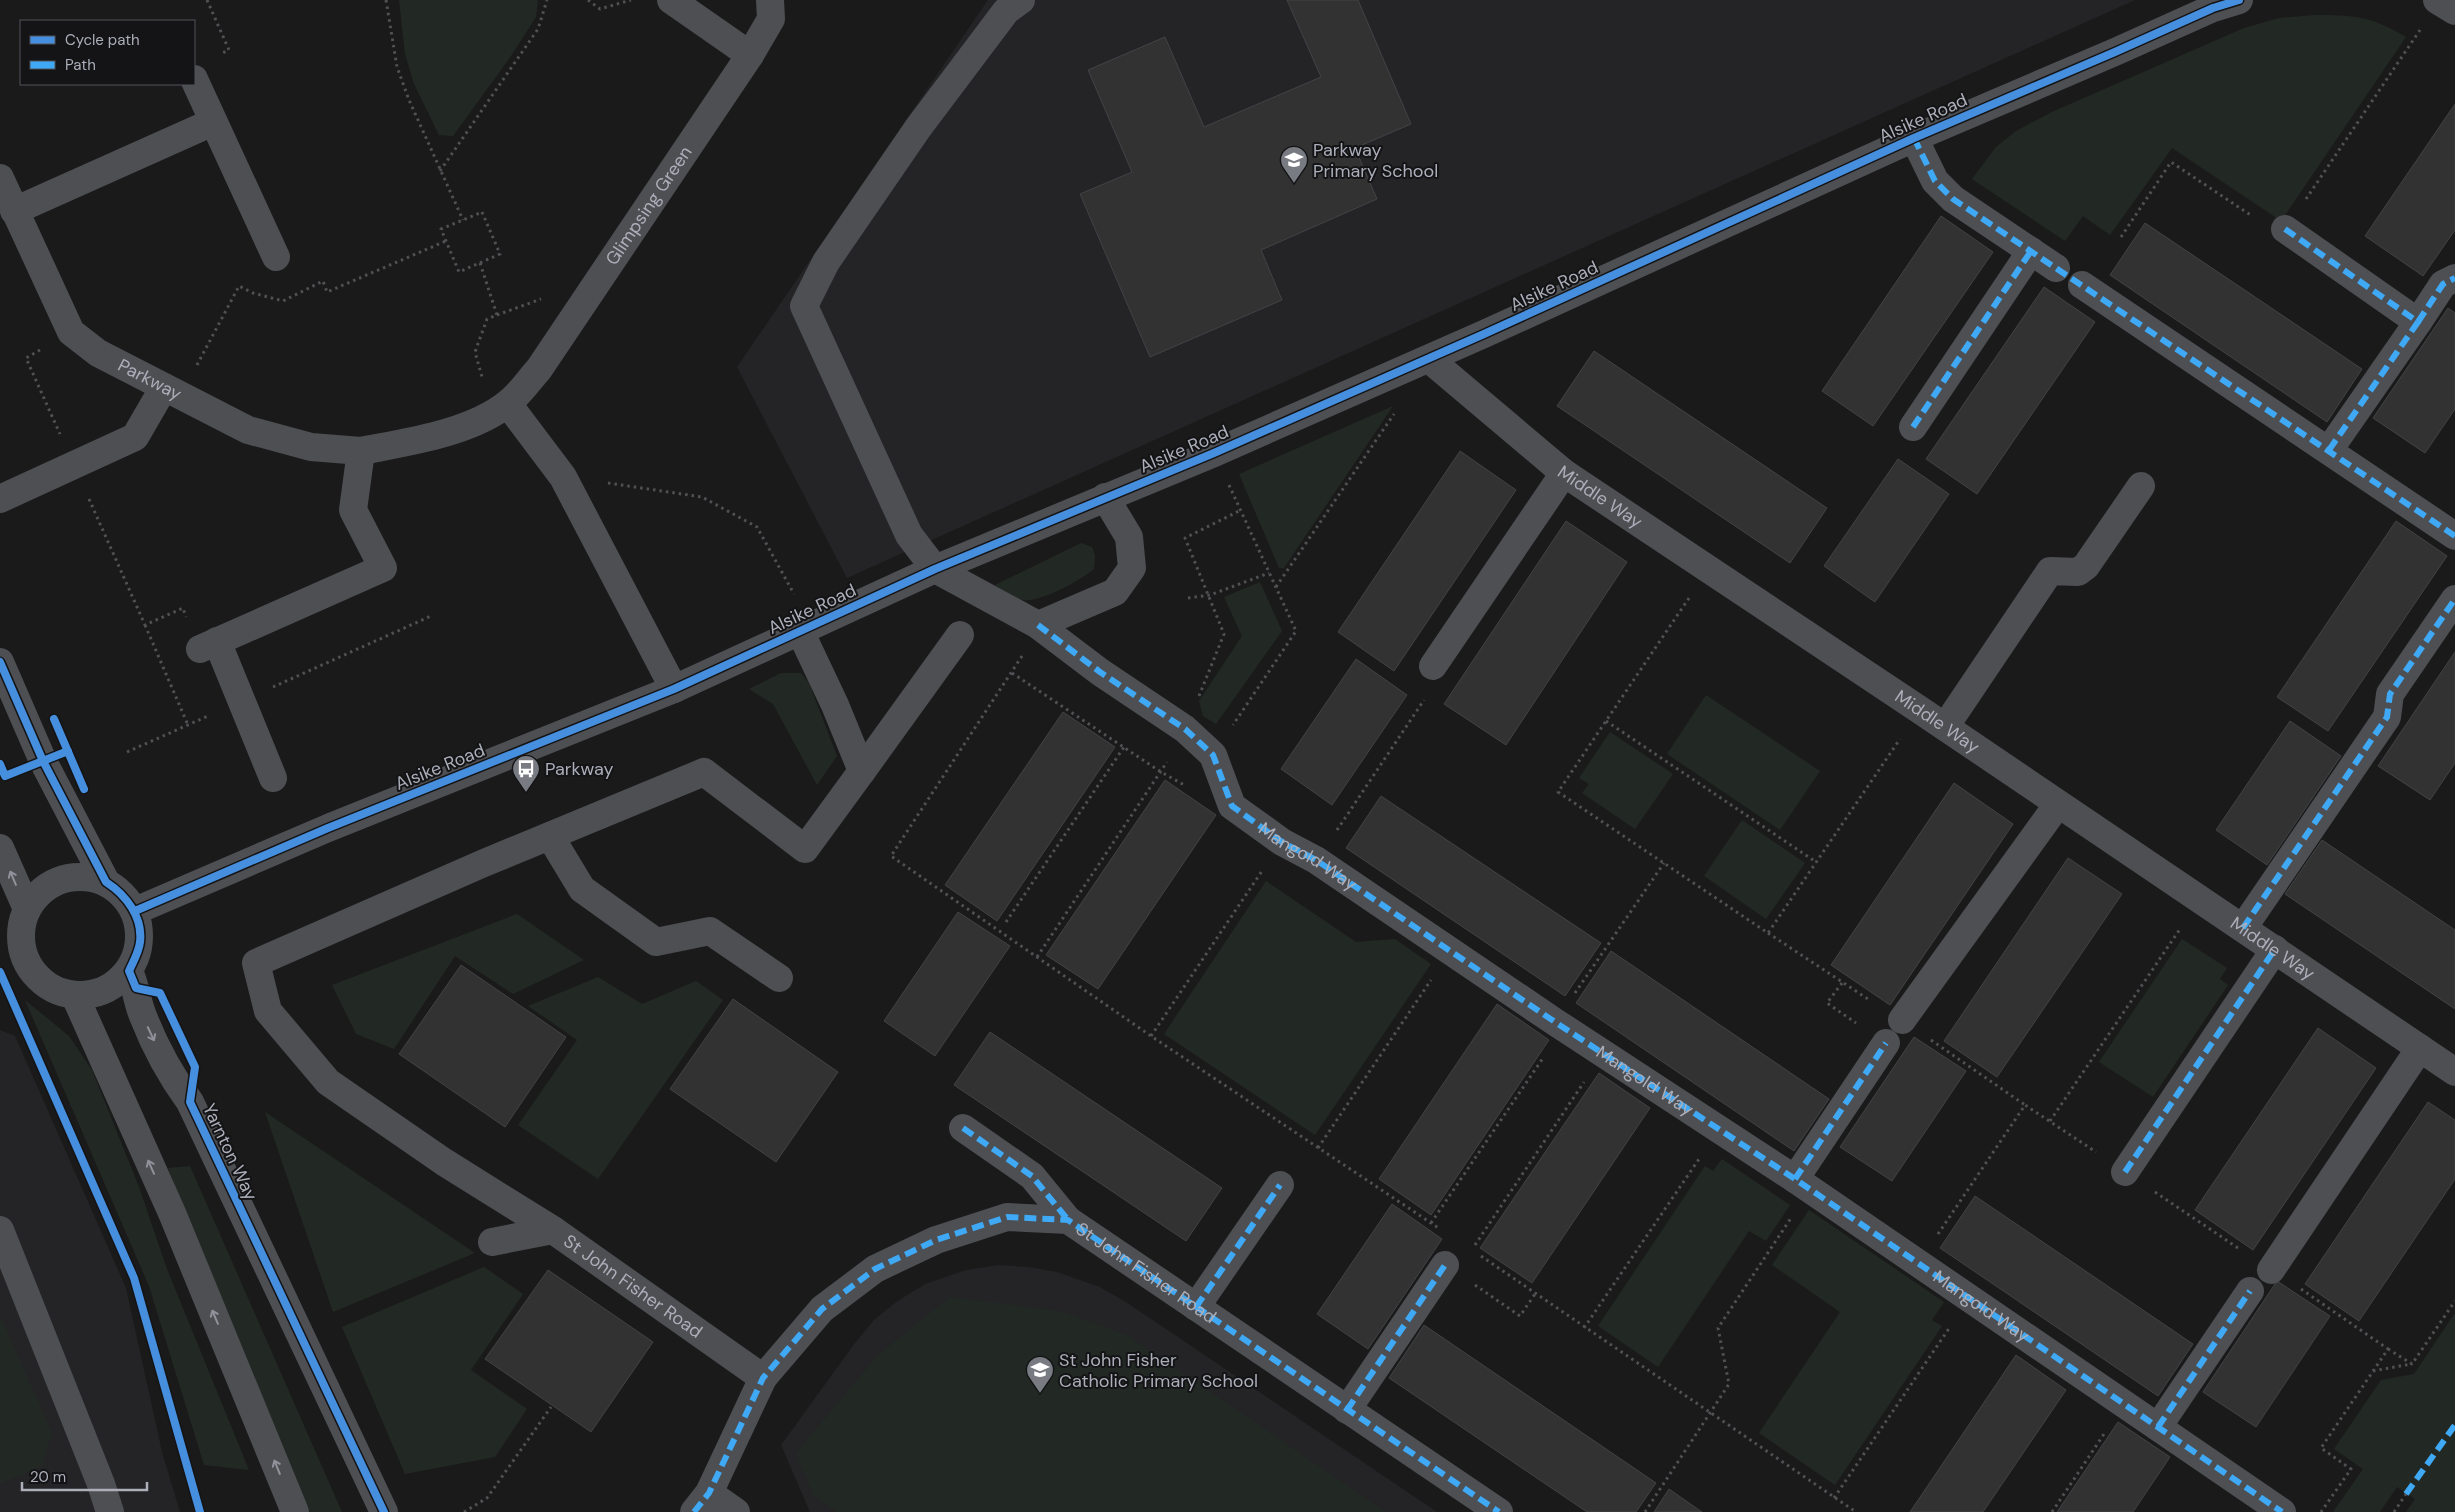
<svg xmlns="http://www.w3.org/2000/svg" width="2455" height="1512" viewBox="0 0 2455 1512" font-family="'DM Sans',sans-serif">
  <rect width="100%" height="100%" fill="#1a1a1a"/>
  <path fill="#242426" d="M988 0H2135L847 578 737 367Z
    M0 1030 15 1036 126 1288 162 1452 180 1512H0Z
    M1000 1265 1028 1267 1057 1272 1100 1287 1126 1302 1437 1512H810L781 1445 855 1343 874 1320 896 1302 925 1284 966 1270Z"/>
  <path fill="#222924" d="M399 0H538L536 17 511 56 453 136 439 135 414 84 405 54Z
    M2314 15C2354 15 2371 16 2406 37L2281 221 2172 148 2110 235 2083 216 2065 241 1972 179 1996 147 2016 131 2052 112 2244 28 2279 18Z
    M1393 406 1284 568H1279L1239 474Z
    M1081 543 1092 547 1095 556 1094 569C1081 580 1040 603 1023 600 1012 598 1004 591 995 585Z
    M1260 582 1282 631 1216 724 1203 716 1199 701 1242 636 1224 597Z
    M781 673H801L809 683 837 756 817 785 773 704 749 689Z
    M1706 695 1820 771 1780 830 1667 754Z
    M1610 732 1673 774 1635 829 1582 793 1589 784 1579 778Z
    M1742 820 1805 863 1766 919 1704 876Z
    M1266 881 1356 942 1395 939 1431 964 1315 1135 1164 1034Z
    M517 914 584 960 513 994 455 956 394 1049 356 1034 332 985Z
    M2182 939 2227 968 2220 979 2228 985 2153 1097 2099 1062Z
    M598 977 642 1004 696 981 723 1000 598 1179 518 1125 577 1040 528 1006Z
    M25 1000 69 1036 92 1070 139 1187 167 1269 249 1470 204 1465 149 1286Z
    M265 1112 475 1253 333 1312Z
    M1722 1159 1790 1205 1766 1241 1749 1231 1658 1367 1598 1326 1705 1166 1713 1171Z
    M190 1166 342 1512H310C259 1399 213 1284 168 1168Z
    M1809 1210 1944 1302 1932 1320 1942 1326 1835 1485 1759 1433 1840 1312 1772 1265Z
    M484 1267 523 1294 471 1370 527 1409 495 1457 405 1474 342 1327Z
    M950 1297 1060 1311 1127 1335 1386 1512H837L814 1496 796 1453 878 1355Z
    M2455 1313V1512H2406L2415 1499 2397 1487 2380 1512H2333L2363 1469 2334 1449 2381 1380 2414 1374Z
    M0 1316 52 1433 42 1466 0 1484Z"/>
  <path fill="#323232" stroke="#424346" d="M1287 0H1358L1411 124 1355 148 1377 199 1261 250 1282 300 1150 357 1080 194 1132 172 1088 70 1165 37 1204 127 1321 77Z
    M2455 104V230L2423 276 2365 236Z
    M1941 216 1993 252 1873 426 1822 391Z
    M2145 223 2362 369 2327 422 2110 275Z
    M2044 287 2095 322 1977 494 1926 459Z
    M2448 308 2455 313V409L2425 453 2373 418Z
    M1594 351 1827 508 1790 563 1557 406Z
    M1460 451 1516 490 1394 671 1338 632Z
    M1898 459 1949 494 1875 602 1824 566Z
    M1566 521 1627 562 1506 745 1444 704Z
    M2396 521 2447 556 2328 731 2277 697Z
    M2455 652V763L2430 800 2378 766Z
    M1356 659 1407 695 1332 805 1281 769Z
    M1063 712 1115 747 997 921 945 885Z
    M2290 721 2341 756 2267 865 2216 830Z
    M1165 780 1216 815 1098 989 1046 955Z
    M1954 783 2013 824 1890 1005 1831 965Z
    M1381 796 1601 943 1565 996 1346 848Z
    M2322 840 2455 930V1009L2285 894Z
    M2068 858 2122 894 1997 1077 1944 1041Z
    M958 912 1010 946 935 1056 884 1021Z
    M1611 951 1829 1099 1794 1151 1576 1003Z
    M461 965 566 1037 505 1127 399 1054Z
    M733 999 838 1072 776 1162 670 1089Z
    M1497 1004 1549 1040 1431 1215 1379 1179Z
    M2318 1028 2376 1068 2253 1250 2195 1210Z
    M990 1032 1222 1188 1186 1241 954 1085Z
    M1914 1037 1966 1071 1892 1181 1840 1147Z
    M1599 1073 1650 1108 1532 1283 1480 1248Z
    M2428 1102 2455 1120V1179L2359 1321 2305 1284Z
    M1975 1196 2193 1344 2158 1396 1940 1248Z
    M1392 1204 1442 1239 1368 1349 1317 1314Z
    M548 1270 653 1342 591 1432 485 1359Z
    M2277 1281 2330 1316 2256 1427 2203 1392Z
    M1424 1325 1656 1483 1636 1512H1587L1389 1378Z
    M2016 1355 2066 1390 1983 1512H1910Z
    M2118 1422 2170 1457 2133 1512H2057Z
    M1669 1489 1702 1512H1654Z"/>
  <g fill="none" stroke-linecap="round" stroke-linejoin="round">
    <path stroke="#505154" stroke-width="3" stroke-dasharray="2.5 4" stroke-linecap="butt" d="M207 0 229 50 220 54
      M386 0 397 67 409 100 463 220
      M588 0 600 9 631 0
      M440 171 538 29 547 0
      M2306 199 2420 30
      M482 212 500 254 459 272 441 229Z
      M2121 237 2171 162 2252 216
      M480 263 497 315 487 319 475 352 482 377
      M497 315 541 299
      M40 350 26 358 60 434
      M197 365 239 286 253 293 283 301 323 281 327 292 446 241
      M608 483 702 497 757 527 794 594
      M1229 485 1296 631 1233 725
      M89 499 145 625 183 608 186 617
      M1276 587 1394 414
      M1188 598 1210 595 1269 573
      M1689 598 1558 792 1768 933 1900 739
      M145 625 188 725
      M1022 656 891 856 1151 1036 1440 1229
      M1012 673 1161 772 1186 786
      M273 687 431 616
      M1199 696 1224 634 1185 538 1241 510
      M1606 721 1816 862
      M127 752 208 716
      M1337 830 1424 700
      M1006 922 1124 747
      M1768 933 1871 1001
      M1037 957 1167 762
      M1842 983 1827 1003 1856 1023
      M1575 993 1664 863
      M1151 1036 1262 871
      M1931 1040 2025 1105
      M2050 1121 2180 929
      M1318 1148 1431 980
      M2155 1192 2241 1250
      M1431 1223 1543 1058
      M1938 1234 2025 1105 2096 1152
      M1475 1245 1584 1082
      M1481 1256 1856 1512
      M1475 1285 1520 1316 1535 1294
      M2301 1289 2388 1349 2321 1448 2351 1469 2321 1512
      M1584 1328 1699 1159
      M2388 1349 2412 1364 2455 1301
      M2373 1371 2411 1364
      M1834 1498 1950 1327
      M464 1512 487 1498 551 1407
      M1645 1512 1729 1384 1718 1328 1791 1218
      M2052 1512 2104 1434
      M2394 1512 2406 1494"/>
    <g stroke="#4e4f53" stroke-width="28">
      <path d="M671 0 750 55"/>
      <path d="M1021 0 1006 11 918 128 826 262 804 306 909 535 935 569 1038 625 1115 592 1132 568 1129 537 1105 497"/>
      <path d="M2437 0 2455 11"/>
      <path d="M194 79 276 257"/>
      <path d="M1914 138 1935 181 1953 199 2056 268"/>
      <path id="s1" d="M0 178 71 332 98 353 248 430 311 447 361 451"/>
      <path d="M14 211 213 122"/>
      <path d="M2285 229 2418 322 2329 450"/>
      <path d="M2082 285 2455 536"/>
      <path d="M2418 322 2443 284 2455 278"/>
      <path id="s2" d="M1429 359 1564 473 1920 710 2455 1072"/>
      <path d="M508 404 563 477 674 689"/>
      <path d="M1913 427 2031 251"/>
      <path d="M0 499 135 437 164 387"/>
      <path id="s3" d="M1038 625 1100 672 1185 729 1213 755 1232 806 1282 842 1316 860 1555 1022 1795 1179 2282 1512"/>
      <path d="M217 641 273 778"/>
      <path id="s4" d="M200 649 383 568 353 510 361 451C407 442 471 433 508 403 520 394 529 380 539 369L750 55 771 19 770 0"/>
      <path d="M0 662 43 761 106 882"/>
      <path d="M1433 666 1564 473"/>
      <path d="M1945 727 2050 571 2078 572 2086 566 2141 486"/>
      <path d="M862 771 960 635"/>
      <path d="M550 836 582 889 656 942 710 931 779 978"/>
      <path d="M0 848 27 909"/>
      <circle cx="80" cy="936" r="59"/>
      <path d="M135 911 328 828 674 689 935 569 1214 453 1484 334 1914 138 2115 52 2213 8 2239 0"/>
      <path d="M2243 928 2387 717 2390 694 2455 599"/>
      <path d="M129 971C136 986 137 1002 143 1016 155 1047 171 1076 190 1102L384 1512"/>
      <path d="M75 996 172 1213 295 1512"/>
      <path d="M1902 1020 2058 804"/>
      <path d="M963 1128 1032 1176 1068 1220"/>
      <path d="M2125 1172 2275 949"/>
      <path d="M1795 1179 1886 1043"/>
      <path d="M0 1230 101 1484 110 1512"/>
      <path d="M553 1230 444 1162 328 1082 268 1011 256 963 484 863 704 772 805 849 862 771 835 705 800 631"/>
      <path id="s5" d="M492 1242 553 1230 763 1378"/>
      <path d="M2271 1270 2420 1048"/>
      <path d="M1196 1307 1280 1185"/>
      <path d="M1347 1410 1445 1265"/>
      <path d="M2158 1427 2250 1291"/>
      <path d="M709 1493 736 1512"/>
      <path d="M694 1512 709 1493 763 1378 822 1309 875 1269 936 1240 1007 1217 1068 1220 1499 1512"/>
    </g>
    <g stroke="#3fa9f5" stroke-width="6" stroke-dasharray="12 6" stroke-linecap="butt">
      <path d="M1914 138 1935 181 1953 199 2455 536"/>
      <path d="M2285 229 2418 322 2329 450"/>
      <path d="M2418 322 2443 284 2455 278"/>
      <path d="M1913 427 2031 251"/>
      <path d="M1038 625 1100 672 1185 729 1213 755 1232 806 1282 842 1316 860 1555 1022 1795 1179 2282 1512"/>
      <path d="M2243 928 2387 717 2390 694 2455 599"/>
      <path d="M963 1128 1032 1176 1068 1220"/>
      <path d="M2125 1172 2275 949"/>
      <path d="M1795 1179 1886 1043"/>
      <path d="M1196 1307 1280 1185"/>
      <path d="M1347 1410 1445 1265"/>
      <path d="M2158 1427 2250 1291"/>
      <path d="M2406 1494 2455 1425"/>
      <path id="s6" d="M694 1512 709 1493 763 1378 822 1309 875 1269 936 1240 1007 1217 1068 1220 1499 1512"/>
    </g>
    <defs>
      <path id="cycleway" d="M0 662 43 761 106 882C126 895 143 917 140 942 139 952 133 962 129 971L136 988 160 993 195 1067 190 1102 384 1512
        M54 719 84 789
        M0 764 5 776 68 751
        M135 911 328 828 674 689 935 569 1214 453 1484 334 1914 138 2115 52 2213 8 2239 0
        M0 972 134 1278 200 1512"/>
    </defs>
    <use href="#cycleway" stroke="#141416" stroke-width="11"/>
    <use href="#cycleway" stroke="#468fdf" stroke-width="8"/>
  </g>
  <defs><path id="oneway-shaft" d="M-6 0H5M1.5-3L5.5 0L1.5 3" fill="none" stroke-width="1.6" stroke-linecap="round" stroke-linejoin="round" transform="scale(1.25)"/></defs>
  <g stroke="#90929b">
    <use href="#oneway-shaft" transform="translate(13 878) rotate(-113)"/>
    <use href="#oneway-shaft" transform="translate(151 1034) rotate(65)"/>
    <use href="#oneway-shaft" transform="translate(151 1167) rotate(-114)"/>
    <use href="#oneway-shaft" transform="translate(215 1317) rotate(-113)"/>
    <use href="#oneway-shaft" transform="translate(277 1467) rotate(-112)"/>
  </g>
  <defs>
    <symbol id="school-pin" viewBox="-11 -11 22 30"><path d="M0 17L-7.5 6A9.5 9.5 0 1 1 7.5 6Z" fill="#797b82" stroke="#141416"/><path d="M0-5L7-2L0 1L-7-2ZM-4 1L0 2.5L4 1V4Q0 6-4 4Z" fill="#fff"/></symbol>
    <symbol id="bus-pin" viewBox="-11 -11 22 30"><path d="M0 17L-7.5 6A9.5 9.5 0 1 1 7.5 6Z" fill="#797b82" stroke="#141416"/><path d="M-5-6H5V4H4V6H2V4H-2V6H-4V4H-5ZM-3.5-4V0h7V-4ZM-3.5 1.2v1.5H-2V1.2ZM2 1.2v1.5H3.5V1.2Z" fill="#fff"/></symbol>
  </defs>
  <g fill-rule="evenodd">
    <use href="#school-pin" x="1278" y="144" width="32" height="43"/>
    <use href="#bus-pin" x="510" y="753" width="32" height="43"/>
    <use href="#school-pin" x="1024" y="1354" width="32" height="43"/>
  </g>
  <g text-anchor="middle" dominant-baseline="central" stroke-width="4" stroke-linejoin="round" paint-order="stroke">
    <g font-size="18" fill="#acafba" stroke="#141416">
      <text transform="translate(1923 118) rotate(-24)">Alsike Road</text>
      <text stroke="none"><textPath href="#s4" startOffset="724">Glimpsing Green</textPath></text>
      <text transform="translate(1554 286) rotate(-25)">Alsike Road</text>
      <text stroke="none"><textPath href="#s1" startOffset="262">Parkway</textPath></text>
      <text transform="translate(1184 449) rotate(-23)">Alsike Road</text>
      <text stroke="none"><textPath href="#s2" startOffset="220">Middle Way</textPath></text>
      <text transform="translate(812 609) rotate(-25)">Alsike Road</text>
      <text stroke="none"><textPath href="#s2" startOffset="625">Middle Way</textPath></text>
      <text transform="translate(440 767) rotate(-22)">Alsike Road</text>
      <text stroke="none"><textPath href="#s3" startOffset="364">Mangold Way</textPath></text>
      <text stroke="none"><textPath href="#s2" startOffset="1030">Middle Way</textPath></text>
      <text stroke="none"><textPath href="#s3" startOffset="769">Mangold Way</textPath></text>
      <text transform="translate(230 1152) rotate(65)">Yarnton Way</text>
      <text stroke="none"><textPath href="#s6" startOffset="606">St John Fisher Road</textPath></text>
      <text stroke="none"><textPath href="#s5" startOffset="160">St John Fisher Road</textPath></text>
      <text stroke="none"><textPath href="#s3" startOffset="1174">Mangold Way</textPath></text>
    </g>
    <g font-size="18" fill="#acafba" stroke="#141416" text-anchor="start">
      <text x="1313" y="150">Parkway<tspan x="1313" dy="21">Primary School</tspan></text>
      <text x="545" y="769">Parkway</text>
      <text x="1059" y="1360">St John Fisher<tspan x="1059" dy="21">Catholic Primary School</tspan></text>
    </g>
  </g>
  <rect x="20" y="20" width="175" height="65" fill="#141416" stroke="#515258"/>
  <rect x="30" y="36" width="25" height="8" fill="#468fdf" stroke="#515258"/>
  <text x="65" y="45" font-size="15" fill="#acafba">Cycle path</text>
  <rect x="30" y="61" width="25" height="8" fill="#3fa9f5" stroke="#515258"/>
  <text x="65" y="70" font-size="15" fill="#acafba">Path</text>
  <path d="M22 1482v8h125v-8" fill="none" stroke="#acafba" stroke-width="2.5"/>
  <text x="30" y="1482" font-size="15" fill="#acafba" stroke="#141416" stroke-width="4" paint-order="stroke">20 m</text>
</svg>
